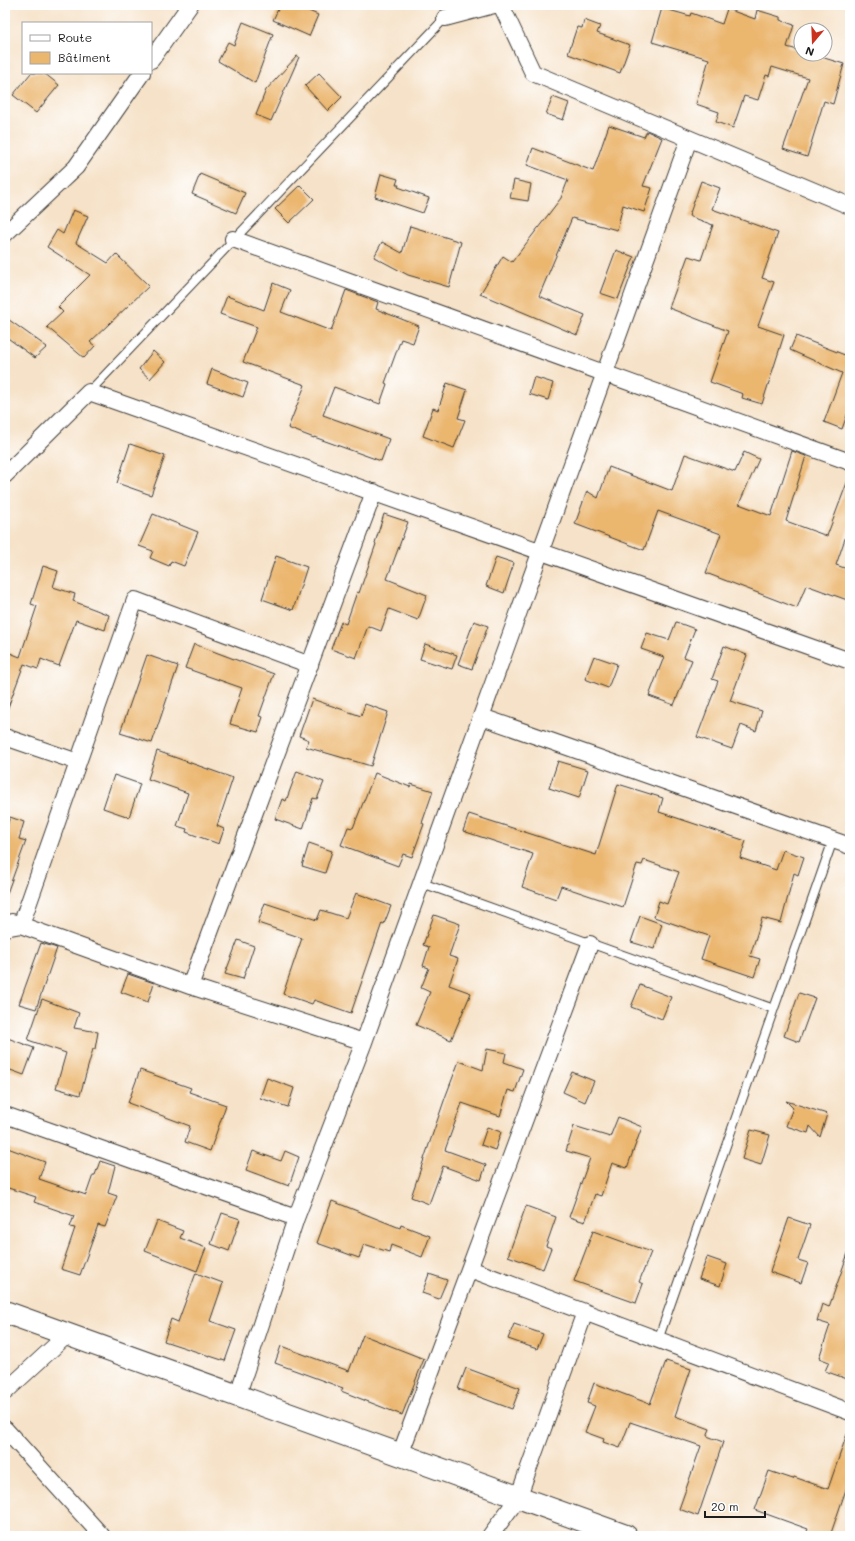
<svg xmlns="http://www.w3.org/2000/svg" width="855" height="1541" viewBox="0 0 855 1541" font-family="Mali,sans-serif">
  <rect width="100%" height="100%" fill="#fff"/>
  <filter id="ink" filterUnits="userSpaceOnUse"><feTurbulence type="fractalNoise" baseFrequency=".025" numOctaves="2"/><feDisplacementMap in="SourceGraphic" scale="8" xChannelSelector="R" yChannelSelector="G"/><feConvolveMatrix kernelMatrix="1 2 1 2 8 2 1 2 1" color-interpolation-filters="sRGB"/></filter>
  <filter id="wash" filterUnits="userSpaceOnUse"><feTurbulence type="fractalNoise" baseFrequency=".012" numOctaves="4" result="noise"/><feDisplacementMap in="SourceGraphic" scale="16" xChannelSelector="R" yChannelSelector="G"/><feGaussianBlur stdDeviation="0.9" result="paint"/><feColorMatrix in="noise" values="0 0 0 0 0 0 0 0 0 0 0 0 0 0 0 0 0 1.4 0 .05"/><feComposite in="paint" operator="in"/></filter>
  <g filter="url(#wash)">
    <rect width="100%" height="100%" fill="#f6e2c8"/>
    <g id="blocks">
      <path fill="#ebb66e" d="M280 5H295L318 15 309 36 273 20Z
        M662 8 690 16 691 13 722 24 727 9 755 19 757 10 780 17V20L794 25 787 47 801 51V54H811L844 64 833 104 824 101 807 157 783 149 808 78 772 67 769 76 766 75 758 100 744 96 733 128 716 122 719 112 696 104 709 59 652 42Z
        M584 20 600 26 597 33 630 45 620 73 568 54 577 27 582 28Z
        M243 22 273 34 255 83 218 61 228 42 234 45Z
        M297 56 299 57 271 121 256 115 266 90Z
        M31 73H44L59 85 36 113 13 95Z
        M319 73 342 97 328 111 305 86Z
        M553 97 569 103 563 120 546 114Z
        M609 125 644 137 647 131 662 138 643 186 652 188 644 212 623 205 617 230 572 218 539 296 585 315 577 335 480 294 503 256 512 262 561 198 568 180 527 165 533 148 593 171Z
        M200 174 245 193 236 213 192 194Z
        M381 174 398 179 396 185H399L398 187 429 198 423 213 375 197Z
        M514 180 531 184 528 201 510 198Z
        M701 181 720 188 712 209 778 233 762 278 774 282 758 326 784 335 762 404 742 398 743 394 710 382 728 331 669 308 688 256 701 260 713 225 689 216Z
        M300 185 314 199 289 223 275 209Z
        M73 210 88 216 76 243 108 263 116 254 149 286 90 342 95 346 84 358 47 327 63 312 58 307 90 275 47 247 57 230 63 234Z
        M410 226 461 242 449 287 408 275 374 257 382 242 402 253Z
        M616 250 634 257 618 299 600 293Z
        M273 283 290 290 281 312 331 331 346 290 378 302 376 309 419 326 413 343 401 339 385 383 387 384 380 404 334 387 323 415 389 439 381 461 314 437V438L288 428 305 385 243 362 257 327 220 314 227 296 264 310Z
        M5 317 47 347 35 358 5 336Z
        M796 336 850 357V407L842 429 824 422 842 373 790 350Z
        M153 351 165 362 150 379 139 369Z
        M212 369 248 383 243 397 207 384Z
        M534 377 553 383 548 400 529 394Z
        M447 383 467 390 458 418 465 420 454 448 423 436 433 408 438 410Z
        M130 444 165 456 151 495 117 483Z
        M792 451 806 456 786 521 827 536 848 480H850V524L836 565 850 570V601L806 585 797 608 706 573 721 534 658 511 644 550 575 524 587 491 598 498 609 467 672 491 685 454 735 472 744 452 759 459 739 504 771 516Z
        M153 514 198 532 184 566 171 561 169 566 150 558 153 551 139 546Z
        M384 514 408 522 387 579 427 595 418 620 389 609 381 631 368 626 356 658 331 649 341 622 346 624 357 592 359 593 376 544 375 543Z
        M276 556 307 567 293 610 262 599Z
        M496 557 514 563 504 593 486 586Z
        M43 566 58 571 53 587 75 594 73 601 109 615 105 630 76 620 59 666 41 659 38 669 24 664 7 710H5V651L20 657 37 606 31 604Z
        M474 621 488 626 472 669 458 664Z
        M676 622 695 629 684 657 692 660 674 705 649 696 664 657 641 649 647 633 669 640Z
        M194 644 274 674 259 716 263 717 258 732 230 724 242 688 185 668Z
        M425 644 457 655 452 669 420 659Z
        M724 646 747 655 730 701 762 711 756 731 741 725 732 749 697 737 718 681 712 679Z
        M147 655 178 666 152 743 120 733Z
        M594 656 617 664 608 688 585 679Z
        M312 699 361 716 365 704 388 712 371 766 306 747 309 740 299 736Z
        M157 751 233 778 217 826 224 829 219 844 186 832 187 829 177 826 188 793 148 779Z
        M558 761 588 770 579 798 549 788Z
        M297 771 324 782 317 799 313 798 303 829 275 819 282 799 286 801Z
        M375 773 410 787 411 784 433 791 422 823 424 824 412 857 403 854 398 866 341 845 348 827 353 828Z
        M114 775 140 784 129 817 103 808Z
        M618 784 663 798 659 812 746 841 740 858 776 870 783 850 804 857 798 875 794 873 781 923 762 918 750 956 760 959 754 977 701 959 709 936 654 917 659 901 667 904 679 872 644 860 642 865 637 864 623 907 561 886 556 899 522 887 533 854 463 831 469 814 596 855Z
        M10 817 24 822 19 839 26 841 6 896H5V831Z
        M309 843 332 851 325 873 302 866Z
        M356 893 391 906 384 924 382 923 351 1013 314 1000 312 1004 283 994 302 938 258 923 265 903 317 920 321 910 346 918Z
        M434 915 460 924 449 956 458 959 449 985 471 993 451 1040 416 1025 430 992 421 988 429 968 423 966 429 947 423 945Z
        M640 916 662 924 654 949 631 942Z
        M238 940 254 946 243 979 225 974Z
        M41 943 57 948 36 1009 19 1004Z
        M128 974 154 983 148 1002 121 992Z
        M640 985 671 997 662 1019 631 1007Z
        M799 993 815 998 799 1042 784 1036Z
        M42 999 79 1013 74 1028 98 1032 95 1049H93L80 1095 56 1088 66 1053 28 1040Z
        M5 1037 34 1048 24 1075 5 1068Z
        M487 1049 506 1053 504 1062 523 1069 515 1092 508 1090 500 1116 462 1103 445 1150 486 1165 481 1180 443 1166 429 1204 411 1197 445 1098 459 1061 483 1070Z
        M140 1070 191 1088 189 1092 226 1105 210 1151 185 1142 190 1126 128 1103Z
        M572 1072 594 1081 585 1102 563 1092Z
        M267 1078 294 1088 288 1107 260 1098Z
        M786 1101 827 1114 820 1137 810 1126 808 1133 786 1126 793 1108Z
        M618 1117 642 1127 627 1168 612 1163 601 1196 595 1194 585 1222 569 1217 590 1158 566 1151 574 1126 610 1137Z
        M487 1127 501 1132 495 1150 481 1145Z
        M751 1130 770 1135 761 1165 742 1159Z
        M5 1147 45 1162 39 1179 86 1195 93 1175H95L100 1161 115 1166 108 1193 117 1196 105 1227 98 1225 80 1275 61 1269 75 1228 70 1227 74 1216 34 1202 36 1197 5 1187Z
        M253 1151 281 1161 285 1151 299 1157 289 1186 246 1170Z
        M332 1201 400 1228 401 1225 430 1236 422 1257 391 1245 389 1252 364 1244 359 1258 317 1243Z
        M526 1206 556 1217 546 1246 551 1248 543 1269 508 1256Z
        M222 1213 240 1219 229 1251 211 1244Z
        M789 1218 810 1225 798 1260 808 1263 801 1283 770 1272Z
        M157 1221 183 1231 180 1238 206 1248 197 1271 145 1251Z
        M593 1231 651 1252 639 1282 643 1284 636 1303 574 1281Z
        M848 1253 850 1254V1380L825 1371 829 1362 819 1358 830 1325 817 1321 822 1304 829 1307Z
        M707 1257 727 1264 720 1286 699 1279Z
        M196 1273 223 1283 210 1321 236 1330 225 1361 164 1341 171 1319 178 1322Z
        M429 1274 447 1280 439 1299 422 1293Z
        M514 1324 543 1334 537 1349 508 1339Z
        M363 1335 424 1359 402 1415 341 1391 343 1388 275 1363 281 1346 349 1371Z
        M666 1361 691 1369 675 1416 710 1429 707 1436 723 1442 698 1516 679 1509 701 1446 630 1422 620 1448 603 1442 604 1439 585 1432 595 1406 587 1403 594 1383 650 1404Z
        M466 1368 520 1388 512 1409 458 1389Z
        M847 1434 850 1435V1478L830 1536H805L808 1529 755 1510 769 1471 793 1479 794 1477 828 1489Z"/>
    </g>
  </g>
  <g filter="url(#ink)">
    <use href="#blocks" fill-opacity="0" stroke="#3d3a36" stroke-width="1"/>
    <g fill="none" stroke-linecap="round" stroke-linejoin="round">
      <defs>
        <path id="lane" d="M89 392 445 18
          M422 883 774 1009
          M658 1340 833 840"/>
        <path id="street" d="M501 5 533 73 850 206
          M445 18 494 5
          M151 60 190 5
          M5 234 76 167 142 73
          M233 239 850 462
          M5 475 89 392 850 661
          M482 717 850 846
          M5 737 78 762
          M12 922 190 986 364 1042
          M5 928 21 925 135 600 310 665
          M190 986 374 492
          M5 1115 296 1218
          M470 1269 850 1412
          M5 1392 68 1334
          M237 1397 296 1218 364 1042 689 139
          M5 1429 102 1536
          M400 1455 590 944
          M490 1536 518 1498 585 1312"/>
        <path id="secondary" d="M5 1312 626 1536"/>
      </defs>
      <use href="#lane" stroke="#3d3a36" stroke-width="10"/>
      <use href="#street" stroke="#3d3a36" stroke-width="18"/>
      <use href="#secondary" stroke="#3d3a36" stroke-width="24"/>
      <use href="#lane" stroke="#fff" stroke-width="8"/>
      <use href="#street" stroke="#fff" stroke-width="16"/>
      <use href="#secondary" stroke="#fff" stroke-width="22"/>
    </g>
  </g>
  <rect width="855" height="1541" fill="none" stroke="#fff" stroke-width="20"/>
  <rect x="22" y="22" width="130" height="52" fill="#ffffff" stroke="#a4a4a4"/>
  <rect x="30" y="35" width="20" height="6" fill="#ffffff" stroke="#a4a4a4"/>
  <text x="58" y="42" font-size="12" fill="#1c1c1c">Route</text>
  <rect x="30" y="52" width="20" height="12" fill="#ebb66e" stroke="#a4a4a4"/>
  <text x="58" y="62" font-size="12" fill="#1c1c1c">Bâtiment</text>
  <g transform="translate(813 42) rotate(199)"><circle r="19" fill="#ffffff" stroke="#a4a4a4"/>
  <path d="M0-3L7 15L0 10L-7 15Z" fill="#c8321e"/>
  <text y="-6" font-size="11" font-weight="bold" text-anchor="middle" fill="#1c1c1c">N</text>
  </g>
  <path d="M705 1511v6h60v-6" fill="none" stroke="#1c1c1c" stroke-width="2"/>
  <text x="711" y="1511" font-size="12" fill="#1c1c1c" stroke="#ffffff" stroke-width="3" paint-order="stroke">20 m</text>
</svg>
